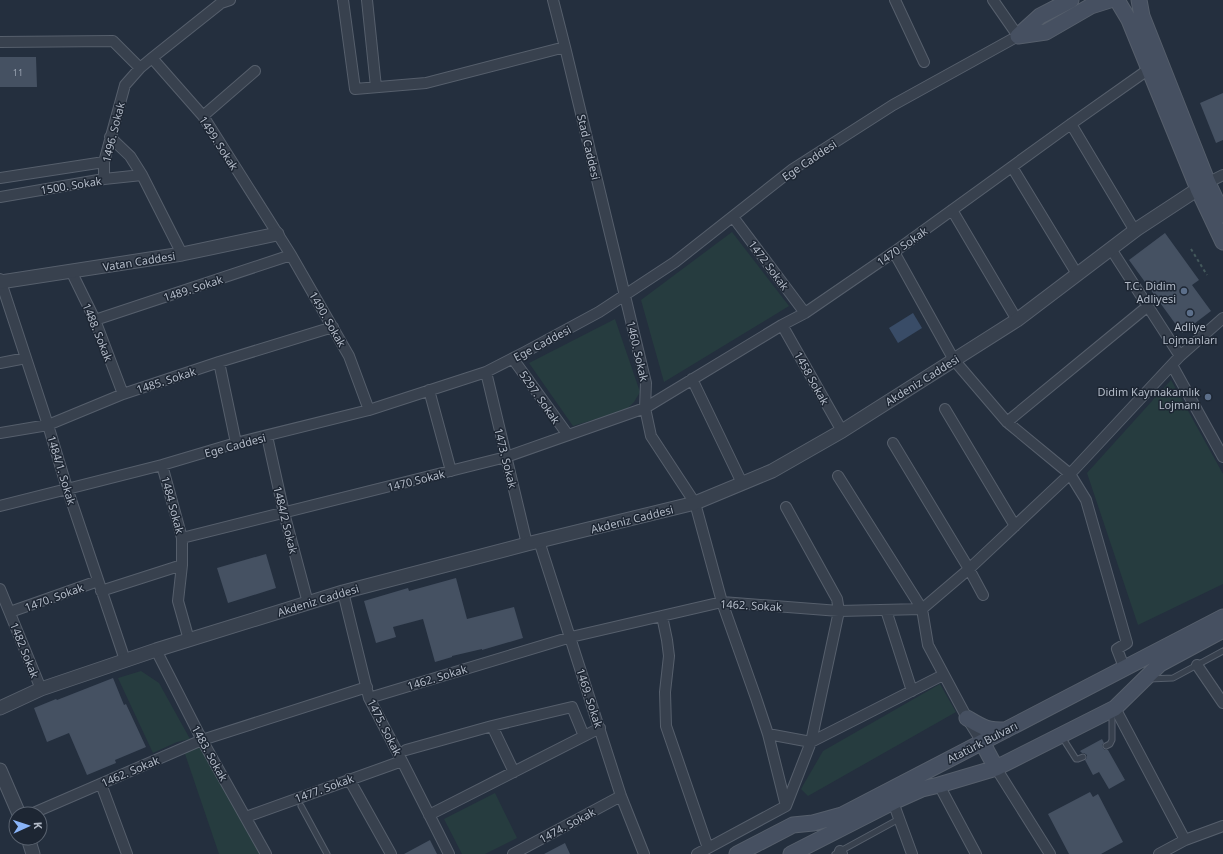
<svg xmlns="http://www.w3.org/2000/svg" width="1223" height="854" viewBox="0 0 1223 854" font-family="'Noto Sans',sans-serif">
  <rect width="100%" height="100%" fill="#242f3e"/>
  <path fill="#263c3f" d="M732 232 789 306 664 382 641 300Z
    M615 319 640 392 634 402 626 410 573 426 529 363Z
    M1171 380 1223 474V584L1138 625 1087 473Z
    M141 671 159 683 190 739 177 742 153 753 118 678Z
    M940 684 956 712 808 796 801 789 823 751Z
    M202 740 266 854H219L183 748Z
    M495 793 517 838 485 854H462L444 819Z"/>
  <path fill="#394c67" d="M913 313 922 328 898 343 889 328Z"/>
  <path fill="#455162" d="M0 57H36L37 87H0Z
    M1223 93V140L1216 143 1200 103Z
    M1165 233 1199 280 1192 285 1211 311 1182 333 1129 260Z
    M266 554 276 588 228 603 217 568Z
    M456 578 467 619 514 607 523 638 482 650V649L452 656V657L435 662 423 619 393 627 396 637 376 643 364 601 408 588 409 591Z
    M113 678 124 705 126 704 146 747 115 760 116 763 87 775 69 733 47 742 34 708 56 699 57 700Z
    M1102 739 1104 743 1102 745 1103 748 1105 750H1108L1125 780 1109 789 1099 772 1093 775 1085 760 1087 758V755L1084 753H1082L1080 751Z
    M1090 792 1093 797 1098 794 1123 842 1101 854H1069L1048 814Z
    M430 840 437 854H404Z
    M565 843 570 854H544Z"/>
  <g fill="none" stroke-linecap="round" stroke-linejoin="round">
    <defs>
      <path id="service" d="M1149 679 1173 678 1223 651
        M1062 737 1076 759H1078L1083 757
        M1106 746 1110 744 1112 740V712
        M301 806 327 854
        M835 854 899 819"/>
      <path id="minor" d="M343 0 355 89 426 83 565 47
        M367 0 376 87
        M553 0 565 47 646 383 645 408
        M895 0 924 62
        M0 42 113 41 140 68
        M152 58 203 116 291 255 349 356 369 410
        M203 116 255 71
        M1071 124 1135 231
        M110 137 130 156 142 175 182 254
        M1012 167 1077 274
        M0 178 104 162
        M104 179V162L125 85 140 68 152 58 221 3 230 0
        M1203 185 1223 175
        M0 197 104 179 142 175
        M952 210 1017 320
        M733 217 805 313
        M1111 249 1180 356
        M894 252 954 360 1007 422 1070 474 1086 500 1127 643 1117 649 1124 667
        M71 271 95 320 123 394
        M0 279 48 425 67 488 125 660
        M95 320 291 255
        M782 325 842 431
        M513 359 568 435
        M219 362 236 443
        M0 363 26 358
        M1172 365 1223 457
        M486 372 527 544
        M692 379 742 483
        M429 390 451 471
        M645 408 782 325 805 313 894 252 1071 124 1149 69
        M945 409 1015 526
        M1007 422 1148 306
        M0 433 48 425 123 394 219 362 333 327
        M267 436 284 513 308 603
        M893 443 969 569 983 595
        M162 465 182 538V565L178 601 189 640
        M838 476 922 609 928 645 967 718 982 742
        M0 506 162 465 236 443 369 410 486 372 525 352 599 312 675 262 793 169 893 105 1018 36 993 0
        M182 538 506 457 645 408 651 436 695 503 722 602 756 698 768 734 786 806
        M539 541 621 796 644 854
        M0 589 41 689
        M101 591 182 565
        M343 592 369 698 402 761 449 854
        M886 610 912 691
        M10 612 98 581
        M662 616 667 640 669 656 665 692 666 726 708 848
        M156 650 202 740 266 854
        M1197 665 1223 703
        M369 698 571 637 722 602 839 611 922 609 969 569 1070 474 1180 356 1223 318
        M1115 708 1185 840
        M492 726 514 772
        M768 734 811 742 943 675
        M406 750 492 726 572 707 584 736
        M996 768 1050 854
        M349 779 391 854
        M101 784 127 854
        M939 785 976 854
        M893 802 912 854
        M31 814 202 740 367 687
        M429 815 600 728
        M246 817 402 761
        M840 851 842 854
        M513 854 621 796
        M697 854 786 806 811 742 839 611 837 599 786 507
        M1159 854 1185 840 1223 826"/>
      <path id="tertiary" d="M0 282 182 254 277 234
        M0 708 41 689 156 650 343 592 527 544 695 503 772 471 842 431 1017 320 1137 229 1198 189
        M0 770 19 814
        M28 838 33 854"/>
      <path id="secondary" d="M1117 0 1129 20 1198 189 1223 242
        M1139 0 1142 16 1208 183 1223 215
        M1018 36 1046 32 1091 6 1110 0
        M1018 36 1040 16 1071 0
        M967 718C984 728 986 730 1006 730
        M982 742 996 768
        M737 854 793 825 813 823 842 815 1223 617
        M791 854 893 802 922 789 939 785 996 768 1115 708 1160 664 1223 630"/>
    </defs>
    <use href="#service" stroke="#565f6c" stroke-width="7"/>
    <use href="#minor" stroke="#565f6c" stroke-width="12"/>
    <use href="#tertiary" stroke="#565f6c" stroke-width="15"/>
    <use href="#secondary" stroke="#565f6c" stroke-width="17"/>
    <path stroke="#44595c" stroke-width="2" stroke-dasharray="3 3" stroke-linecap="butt" d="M1191 249 1207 275"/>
    <use href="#service" stroke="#38414e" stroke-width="5"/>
    <use href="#minor" stroke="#38414e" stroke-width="10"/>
    <use href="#tertiary" stroke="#38414e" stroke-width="13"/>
    <use href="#secondary" stroke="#465061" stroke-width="15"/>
  </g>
  <g fill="#5c6f8a" stroke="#1d2633" stroke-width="1.5">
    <circle cx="1184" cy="291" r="4"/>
    <circle cx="1190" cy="313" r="4"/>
    <circle cx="1208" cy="397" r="4"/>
  </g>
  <g text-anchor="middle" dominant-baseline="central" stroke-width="3" stroke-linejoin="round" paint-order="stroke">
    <g font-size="9" fill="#98a1af">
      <text x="18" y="72">11</text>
    </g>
    <g font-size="11" fill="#b4bcc9" stroke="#1d2633">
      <text transform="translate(113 132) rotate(-76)">1496. Sokak</text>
      <text transform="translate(219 143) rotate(57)">1499. Sokak</text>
      <text transform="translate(589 147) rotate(77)">Stad Caddesi</text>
      <text transform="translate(809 160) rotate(-34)">Ege Caddesi</text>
      <text transform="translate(71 185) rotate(-9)">1500. Sokak</text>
      <text transform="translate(902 246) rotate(-35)">1470 Sokak</text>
      <text transform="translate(139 261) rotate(-9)">Vatan Caddesi</text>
      <text transform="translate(769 265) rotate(53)">1472 Sokak</text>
      <text transform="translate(193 288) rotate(-18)">1489. Sokak</text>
      <text transform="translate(328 319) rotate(60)">1490. Sokak</text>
      <text transform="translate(98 332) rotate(68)">1488. Sokak</text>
      <text transform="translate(542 343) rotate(-28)">Ege Caddesi</text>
      <text transform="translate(638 351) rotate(77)">1460. Sokak</text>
      <text transform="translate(812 378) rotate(61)">1458 Sokak</text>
      <text transform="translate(166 380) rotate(-18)">1485. Sokak</text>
      <text transform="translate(922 380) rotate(-32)">Akdeniz Caddesi</text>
      <text transform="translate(540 397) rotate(55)">5297. Sokak</text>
      <text transform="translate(235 445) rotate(-15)">Ege Caddesi</text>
      <text transform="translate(506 458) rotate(76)">1473. Sokak</text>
      <text transform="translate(62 470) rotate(73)">1484/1. Sokak</text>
      <text transform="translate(416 480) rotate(-14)">1470 Sokak</text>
      <text transform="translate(173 505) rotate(75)">1484 Sokak</text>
      <text transform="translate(632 519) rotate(-14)">Akdeniz Caddesi</text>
      <text transform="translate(286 520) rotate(76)">1484/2 Sokak</text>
      <text transform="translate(54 597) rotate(-20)">1470. Sokak</text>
      <text transform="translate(318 600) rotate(-17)">Akdeniz Caddesi</text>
      <text transform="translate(751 605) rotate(3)">1462. Sokak</text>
      <text transform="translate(25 650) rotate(68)">1482 Sokak</text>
      <text transform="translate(437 677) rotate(-17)">1462. Sokak</text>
      <text transform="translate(590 698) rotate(72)">1469. Sokak</text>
      <text transform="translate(385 727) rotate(63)">1475. Sokak</text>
      <text transform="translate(982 742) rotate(-27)">Atatürk Bulvarı</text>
      <text transform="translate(210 753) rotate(61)">1483. Sokak</text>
      <text transform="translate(130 771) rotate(-23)">1462. Sokak</text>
      <text transform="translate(324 788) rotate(-20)">1477. Sokak</text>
      <text transform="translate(567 825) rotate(-28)">1474. Sokak</text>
    </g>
    <g font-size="11" fill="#b4bcc9" stroke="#1d2633" text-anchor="end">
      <text x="1176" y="285">T.C. Didim<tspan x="1176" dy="13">Adliyesi</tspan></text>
      <text x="1190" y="326" text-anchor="middle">Adliye<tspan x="1190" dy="13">Lojmanları</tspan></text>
      <text x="1200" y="391">Didim Kaymakamlık<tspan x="1200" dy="13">Lojmanı</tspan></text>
    </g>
  </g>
  <g transform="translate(28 826) rotate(87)"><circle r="19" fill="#1d2633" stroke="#59626f"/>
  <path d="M0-3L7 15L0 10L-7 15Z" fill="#8ab4f8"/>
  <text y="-6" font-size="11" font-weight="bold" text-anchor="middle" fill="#b4bcc9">K</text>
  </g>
</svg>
